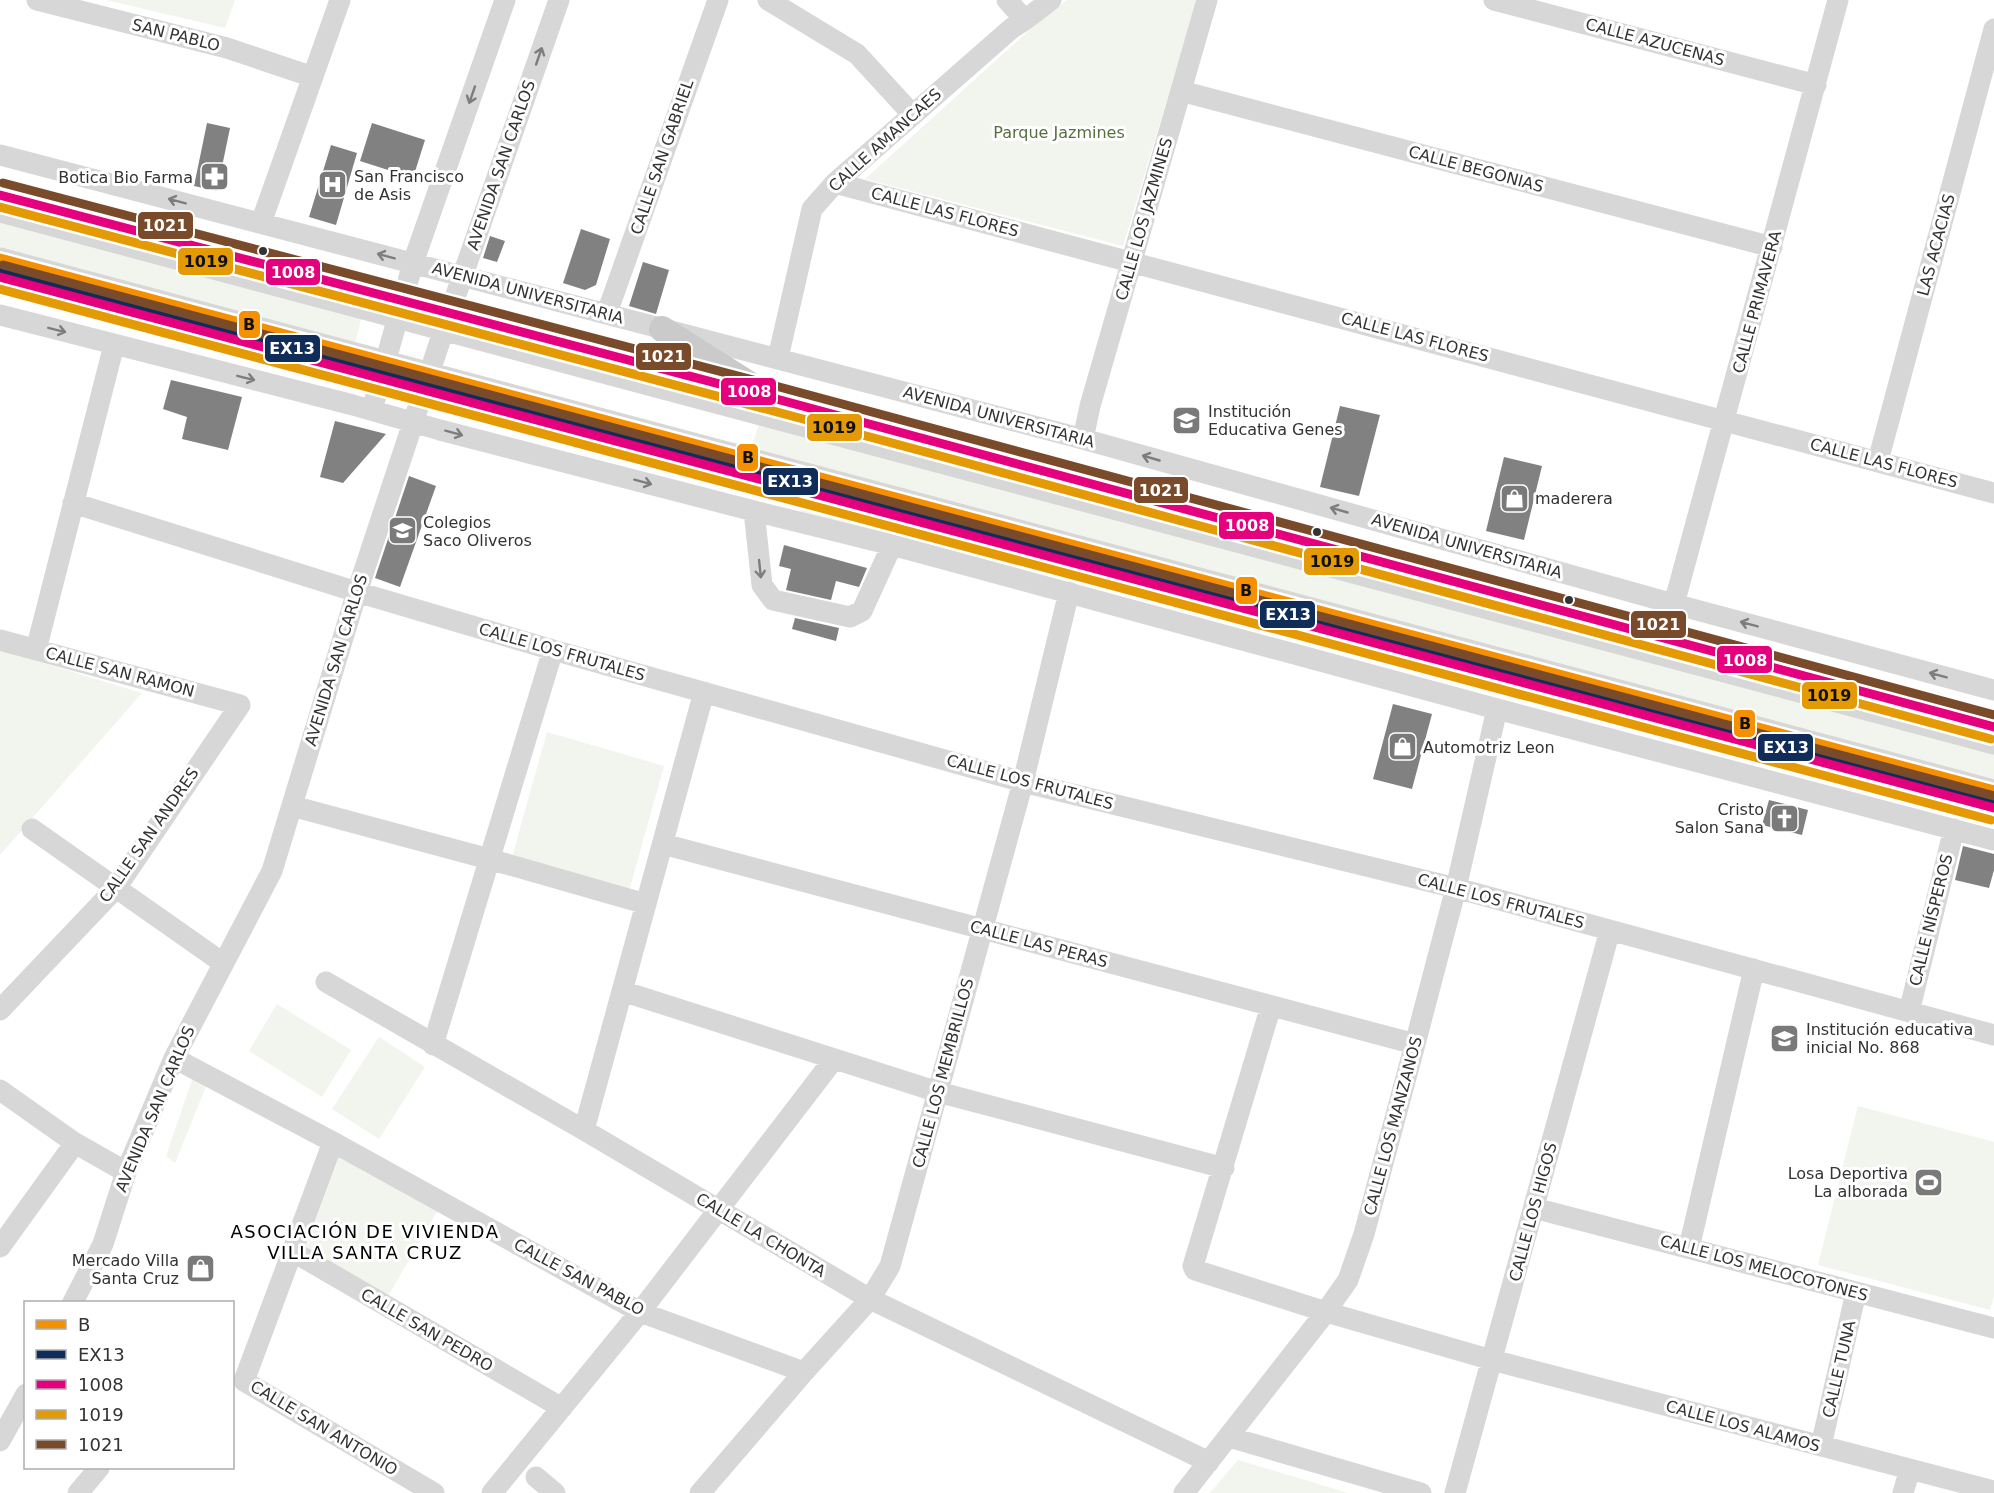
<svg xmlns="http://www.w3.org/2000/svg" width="1994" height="1493" viewBox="0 0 1994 1493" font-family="'DejaVu Sans',sans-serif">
  <rect width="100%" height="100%" fill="#fff"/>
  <path fill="#f1f5ed" d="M106 0H235L225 28Z
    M1067 0H1197L1123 246 865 179 1033 27Z
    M0 220 362 316 355 344 0 250Z
    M760 421 1994 751V782L751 448Z
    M792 494 907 523 884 539 804 518Z
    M0 650 142 693 0 855Z
    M547 732 664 766 629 891 512 857Z
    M277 1004 351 1050 322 1097 249 1051Z
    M379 1037 425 1067 379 1139 332 1109Z
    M193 1077 207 1084 175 1163 166 1156Z
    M1858 1106 1994 1142V1296L1990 1310 1818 1265Z
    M339 1157 438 1210 387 1298 304 1251Z
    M1238 1460 1348 1493H1210Z"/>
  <path fill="#818181" d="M207 123 230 128 217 191 194 186Z
    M372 123 425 140 413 178 360 161Z
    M331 145 357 153 336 225 309 217Z
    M581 229 610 239 596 285 585 290 563 283Z
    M490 236 505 241 497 262 483 258Z
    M643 262 669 270 656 314 629 306Z
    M171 380 242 397 228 450 182 439 187 417 163 409Z
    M1340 406 1380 415 1359 496 1320 487Z
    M335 421 386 434 343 483 320 477Z
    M1504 457 1542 466 1524 540 1486 531Z
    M409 476 436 486 400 587 375 578Z
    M784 545 845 562 867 568 859 587 836 581 831 600 786 590 791 569 779 566Z
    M795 618 839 628 836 641 792 629Z
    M1393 704 1432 714 1412 789 1373 779Z
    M1769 800 1808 810 1802 835 1762 825Z
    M1963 846 1994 854V870L1989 888 1955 880Z"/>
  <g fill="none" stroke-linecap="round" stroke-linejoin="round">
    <path stroke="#d7d7d7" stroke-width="21" d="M37 0 227 48 313 77
      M768 0 857 54 912 114
      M1007 0 1025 20
      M1494 0 1816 85
      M1181 91 1772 247
      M0 155 1083 439 1674 604 1994 690
      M835 183 1994 493
      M0 212 1994 744
      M261 223 340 0
      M0 258 1994 790
      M607 313 718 0
      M0 315 353 405 440 430 754 511 892 545 1497 709 1994 840
      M778 358 812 209 835 183 1012 28 1025 20 1051 0
      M372 410 413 263 505 0
      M1083 439 1090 406 1207 0
      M1878 461 1994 29
      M73 503 357 592 553 650 1023 782 1456 888 1994 1035
      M754 511 762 585 773 600 850 617 862 611 892 545
      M1674 604 1838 0
      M0 640 240 705 116 888 0 1010
      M36 650 114 345
      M292 806 489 859 646 904
      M32 829 223 963
      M663 844 1415 1044
      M326 982 584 1130 870 1299 1209 1462
      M622 991 938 1092 1224 1168
      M1271 1006 1193 1266 1195 1270 1326 1312 1492 1360 1994 1491
      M1909 1012 1954 829
      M433 1045 553 650
      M174 1058 333 1142 640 1312 804 1372
      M0 1090 75 1143 126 1172
      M584 1130 704 692
      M333 1142 244 1381 434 1493
      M1534 1208 1994 1328
      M0 1247 75 1143
      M1689 1248 1754 969
      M292 1251 562 1408
      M73 1302 103 1244 126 1172 174 1058 272 871 357 592 444 329 559 0
      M1229 1437 1421 1493
      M0 1441 26 1394
      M1821 1446 1856 1292
      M536 1477 555 1493
      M78 1493 99 1468
      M492 1493 640 1312 834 1059
      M700 1493 804 1372 870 1299 890 1266 1023 782 1069 592
      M1184 1493 1322 1317 1348 1280 1364 1234 1415 1044 1456 888 1497 709
      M1455 1493 1610 930
      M1903 1493 1910 1469"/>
    <path stroke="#cacaca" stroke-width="26" d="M0 195 769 397 1994 727
      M0 277 493 407 1994 808
      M662 329 749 384"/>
    <defs>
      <path id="bus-1" d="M0 258 1994 790"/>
      <path id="bus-2" d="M0 270 1991 802"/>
      <path id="bus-3" d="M0 195 769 397 1994 727
        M0 277 1994 808"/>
      <path id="bus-4" d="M0 207 766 409 1991 739
        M0 289 1991 820"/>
      <path id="bus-5" d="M3 183 772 385 1994 715
        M3 265 1994 796"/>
    </defs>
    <use href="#bus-1" stroke="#fff" stroke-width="14"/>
    <use href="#bus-2" stroke="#fff" stroke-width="14"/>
    <use href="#bus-3" stroke="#fff" stroke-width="14"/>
    <use href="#bus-4" stroke="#fff" stroke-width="14"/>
    <use href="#bus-5" stroke="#fff" stroke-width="14"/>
    <use href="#bus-1" stroke="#f59003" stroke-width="9"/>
    <use href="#bus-2" stroke="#102c58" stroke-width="9"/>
    <use href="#bus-3" stroke="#e5007d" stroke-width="9"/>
    <use href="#bus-4" stroke="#e39a05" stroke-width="9"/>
    <use href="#bus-5" stroke="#7a4b2a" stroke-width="9"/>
  </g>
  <defs><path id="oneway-shaft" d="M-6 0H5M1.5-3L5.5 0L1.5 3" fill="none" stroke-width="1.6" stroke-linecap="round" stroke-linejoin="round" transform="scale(1.5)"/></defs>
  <g stroke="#7d7d7d">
    <use href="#oneway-shaft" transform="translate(539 56) rotate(-71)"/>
    <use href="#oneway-shaft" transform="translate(472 95) rotate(109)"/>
    <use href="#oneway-shaft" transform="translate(177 201) rotate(-165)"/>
    <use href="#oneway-shaft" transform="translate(386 256) rotate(-165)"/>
    <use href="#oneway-shaft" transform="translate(57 330) rotate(14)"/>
    <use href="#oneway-shaft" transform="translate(246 378) rotate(14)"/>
    <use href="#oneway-shaft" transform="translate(454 433) rotate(15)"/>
    <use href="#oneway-shaft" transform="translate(1151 458) rotate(-164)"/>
    <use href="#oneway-shaft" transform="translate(643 482) rotate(15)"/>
    <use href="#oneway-shaft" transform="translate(1339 510) rotate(-164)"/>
    <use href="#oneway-shaft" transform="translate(760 569) rotate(84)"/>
    <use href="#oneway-shaft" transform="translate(1749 624) rotate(-165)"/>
    <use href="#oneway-shaft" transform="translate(1938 675) rotate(-165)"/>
  </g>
  <defs>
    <symbol id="pharmacy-square" viewBox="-11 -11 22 22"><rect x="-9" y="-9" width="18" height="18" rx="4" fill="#7a7a7a" stroke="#fff"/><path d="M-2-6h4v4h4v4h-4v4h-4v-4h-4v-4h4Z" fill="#fff"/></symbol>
    <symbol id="hospital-square" viewBox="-11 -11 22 22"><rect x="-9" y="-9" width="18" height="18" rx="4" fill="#7a7a7a" stroke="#fff"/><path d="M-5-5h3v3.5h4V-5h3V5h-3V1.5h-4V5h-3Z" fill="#fff"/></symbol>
    <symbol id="school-square" viewBox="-11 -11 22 22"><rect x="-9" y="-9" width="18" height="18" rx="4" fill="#7a7a7a" stroke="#fff"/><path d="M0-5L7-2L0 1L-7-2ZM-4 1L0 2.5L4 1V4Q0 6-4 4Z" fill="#fff"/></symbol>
    <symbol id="shop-square" viewBox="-11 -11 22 22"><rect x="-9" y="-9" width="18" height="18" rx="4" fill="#7a7a7a" stroke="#fff"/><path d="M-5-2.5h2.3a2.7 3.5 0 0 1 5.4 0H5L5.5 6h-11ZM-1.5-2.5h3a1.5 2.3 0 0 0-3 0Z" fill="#fff"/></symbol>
    <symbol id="church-square" viewBox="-11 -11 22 22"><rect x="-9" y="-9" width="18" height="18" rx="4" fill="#7a7a7a" stroke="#fff"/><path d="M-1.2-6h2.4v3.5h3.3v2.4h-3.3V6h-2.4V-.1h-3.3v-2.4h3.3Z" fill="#fff"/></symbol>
    <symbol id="stadium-square" viewBox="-11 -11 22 22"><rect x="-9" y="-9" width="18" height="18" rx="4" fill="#7a7a7a" stroke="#fff"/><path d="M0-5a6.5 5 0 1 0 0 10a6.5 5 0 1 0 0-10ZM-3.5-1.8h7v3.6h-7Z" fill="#fff"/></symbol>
  </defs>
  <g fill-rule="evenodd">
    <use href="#pharmacy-square" x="198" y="160" width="33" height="33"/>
    <use href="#hospital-square" x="316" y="168" width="33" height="33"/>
    <use href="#school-square" x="1170" y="404" width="33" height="33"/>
    <use href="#shop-square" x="1498" y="482" width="33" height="33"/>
    <use href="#school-square" x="386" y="514" width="33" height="33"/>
    <use href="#shop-square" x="1386" y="730" width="33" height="33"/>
    <use href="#church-square" x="1768" y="802" width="33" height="33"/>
    <use href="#school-square" x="1768" y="1022" width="33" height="33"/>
    <use href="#stadium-square" x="1912" y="1166" width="33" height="33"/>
    <use href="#shop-square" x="184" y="1252" width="33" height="33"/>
  </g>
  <g fill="#333" stroke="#fff" stroke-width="2">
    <circle cx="263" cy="251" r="5"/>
    <circle cx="1317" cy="532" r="5"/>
    <circle cx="1569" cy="600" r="5"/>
  </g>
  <g text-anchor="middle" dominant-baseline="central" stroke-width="6" stroke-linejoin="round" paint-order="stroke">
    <g font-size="16" fill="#333" stroke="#fff">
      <text transform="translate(176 35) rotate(14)">SAN PABLO</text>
      <text transform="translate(1655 42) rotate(15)">CALLE AZUCENAS</text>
      <text transform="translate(885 140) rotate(-42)">CALLE AMANCAES</text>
      <text transform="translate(662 157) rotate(-71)">CALLE SAN GABRIEL</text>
      <text transform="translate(501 165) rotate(-71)">AVENIDA SAN CARLOS</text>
      <text transform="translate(1476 169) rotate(15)">CALLE BEGONIAS</text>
      <text transform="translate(945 212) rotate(15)">CALLE LAS FLORES</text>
      <text transform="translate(1144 219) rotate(-74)">CALLE LOS JAZMINES</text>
      <text transform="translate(1936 245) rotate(-75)">LAS ACACIAS</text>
      <text transform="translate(528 293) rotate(15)">AVENIDA UNIVERSITARIA</text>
      <text transform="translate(1757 302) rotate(-75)">CALLE PRIMAVERA</text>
      <text transform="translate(1415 337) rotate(15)">CALLE LAS FLORES</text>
      <text transform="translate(999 417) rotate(15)">AVENIDA UNIVERSITARIA</text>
      <text transform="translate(1884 463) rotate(15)">CALLE LAS FLORES</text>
      <text transform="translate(1467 546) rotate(16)">AVENIDA UNIVERSITARIA</text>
      <text transform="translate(562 652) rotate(16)">CALLE LOS FRUTALES</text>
      <text transform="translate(336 660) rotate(-73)">AVENIDA SAN CARLOS</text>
      <text transform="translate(120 672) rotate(15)">CALLE SAN RAMON</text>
      <text transform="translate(1030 782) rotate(15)">CALLE LOS FRUTALES</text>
      <text transform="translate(149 835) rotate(-55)">CALLE SAN ANDRES</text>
      <text transform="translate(1501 901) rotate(15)">CALLE LOS FRUTALES</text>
      <text transform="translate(1931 920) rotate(-76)">CALLE NÍSPEROS</text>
      <text transform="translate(1039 944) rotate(15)">CALLE LAS PERAS</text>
      <text transform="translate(943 1073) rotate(-75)">CALLE LOS MEMBRILLOS</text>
      <text transform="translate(155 1109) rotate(-67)">AVENIDA SAN CARLOS</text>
      <text transform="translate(1393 1126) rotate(-75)">CALLE LOS MANZANOS</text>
      <text transform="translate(1533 1212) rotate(-75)">CALLE LOS HIGOS</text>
      <text transform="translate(761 1235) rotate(31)">CALLE LA CHONTA</text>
      <text transform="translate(1764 1268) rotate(15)">CALLE LOS MELOCOTONES</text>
      <text transform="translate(579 1277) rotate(28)">CALLE SAN PABLO</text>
      <text transform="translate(427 1330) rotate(30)">CALLE SAN PEDRO</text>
      <text transform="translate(1839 1369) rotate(-77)">CALLE TUNA</text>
      <text transform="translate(1743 1426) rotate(15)">CALLE LOS ALAMOS</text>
      <text transform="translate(324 1428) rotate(31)">CALLE SAN ANTONIO</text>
    </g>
    <g font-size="16" fill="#56703f" stroke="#fff">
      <text x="1059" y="132">Parque Jazmines</text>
    </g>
    <g font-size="16" fill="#333" stroke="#fff" text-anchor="start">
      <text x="354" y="176">San Francisco<tspan x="354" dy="18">de Asis</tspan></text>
      <text x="193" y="177" text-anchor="end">Botica Bio Farma</text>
      <text x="1208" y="411">Institución<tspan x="1208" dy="18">Educativa Genes</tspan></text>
      <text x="1535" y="498">maderera</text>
      <text x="423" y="522">Colegios<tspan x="423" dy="18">Saco Oliveros</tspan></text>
      <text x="1423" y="747">Automotriz Leon</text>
      <text x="1764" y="809" text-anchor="end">Cristo<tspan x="1764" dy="18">Salon Sana</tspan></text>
      <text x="1806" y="1029">Institución educativa<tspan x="1806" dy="18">inicial No. 868</tspan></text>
      <text x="1908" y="1173" text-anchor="end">Losa Deportiva<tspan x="1908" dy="18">La alborada</tspan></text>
      <text x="179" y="1260" text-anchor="end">Mercado Villa<tspan x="179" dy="18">Santa Cruz</tspan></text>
    </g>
    <g font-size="18" letter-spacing="1.5" fill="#000" stroke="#fff">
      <text x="365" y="1231">ASOCIACIÓN DE VIVIENDA<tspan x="365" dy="21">VILLA SANTA CRUZ</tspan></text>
    </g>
  </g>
  <g stroke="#fff" stroke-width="2">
    <rect x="137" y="211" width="57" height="29" rx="6" fill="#7a4b2a"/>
    <rect x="177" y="247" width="57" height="29" rx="6" fill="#e39a05"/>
    <rect x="265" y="258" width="56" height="28" rx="6" fill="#e5007d"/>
    <rect x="238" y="310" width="23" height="29" rx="6" fill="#f59003"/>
    <rect x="264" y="334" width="57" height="29" rx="6" fill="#102c58"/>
    <rect x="635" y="342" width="57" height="29" rx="6" fill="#7a4b2a"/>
    <rect x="720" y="377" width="57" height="29" rx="6" fill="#e5007d"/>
    <rect x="806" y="413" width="57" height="29" rx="6" fill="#e39a05"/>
    <rect x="736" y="443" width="23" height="29" rx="6" fill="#f59003"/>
    <rect x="762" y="467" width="57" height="29" rx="6" fill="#102c58"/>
    <rect x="1133" y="476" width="56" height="28" rx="6" fill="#7a4b2a"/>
    <rect x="1218" y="511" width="57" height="29" rx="6" fill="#e5007d"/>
    <rect x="1303" y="547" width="57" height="29" rx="6" fill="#e39a05"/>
    <rect x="1235" y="576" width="23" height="29" rx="6" fill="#f59003"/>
    <rect x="1259" y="600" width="57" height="29" rx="6" fill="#102c58"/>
    <rect x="1630" y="610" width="57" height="29" rx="6" fill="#7a4b2a"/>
    <rect x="1716" y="645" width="57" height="29" rx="6" fill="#e5007d"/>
    <rect x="1801" y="681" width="57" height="29" rx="6" fill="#e39a05"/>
    <rect x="1733" y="709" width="23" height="29" rx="6" fill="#f59003"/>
    <rect x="1757" y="733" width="57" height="29" rx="6" fill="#102c58"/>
  </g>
  <g font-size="16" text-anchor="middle" font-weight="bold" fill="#fff">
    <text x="165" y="231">1021</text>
    <text x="293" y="278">1008</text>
    <text x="292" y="354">EX13</text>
    <text x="663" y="362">1021</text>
    <text x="749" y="397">1008</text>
    <text x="790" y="487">EX13</text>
    <text x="1161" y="496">1021</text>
    <text x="1247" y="531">1008</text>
    <text x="1288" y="620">EX13</text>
    <text x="1658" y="630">1021</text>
    <text x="1745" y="666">1008</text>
    <text x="1786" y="753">EX13</text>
  </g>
  <g font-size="16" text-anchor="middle" font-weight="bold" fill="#111">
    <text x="206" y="267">1019</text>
    <text x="249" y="330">B</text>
    <text x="834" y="433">1019</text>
    <text x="748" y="463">B</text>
    <text x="1332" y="567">1019</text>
    <text x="1246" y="596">B</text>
    <text x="1829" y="701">1019</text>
    <text x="1745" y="729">B</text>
  </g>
  <rect x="24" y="1301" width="210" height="168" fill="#ffffff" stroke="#adadad" stroke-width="1.5"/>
  <rect x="36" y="1320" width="30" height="9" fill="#f59003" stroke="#adadad" stroke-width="1.5"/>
  <text x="78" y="1331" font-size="18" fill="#333333">B</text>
  <rect x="36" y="1350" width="30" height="9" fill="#102c58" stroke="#adadad" stroke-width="1.5"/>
  <text x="78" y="1361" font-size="18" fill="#333333">EX13</text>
  <rect x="36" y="1380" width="30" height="9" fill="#e5007d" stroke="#adadad" stroke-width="1.5"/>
  <text x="78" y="1391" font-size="18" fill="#333333">1008</text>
  <rect x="36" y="1410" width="30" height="9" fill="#e39a05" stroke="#adadad" stroke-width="1.5"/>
  <text x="78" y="1421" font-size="18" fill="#333333">1019</text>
  <rect x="36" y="1440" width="30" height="9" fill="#7a4b2a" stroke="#adadad" stroke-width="1.5"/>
  <text x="78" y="1451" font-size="18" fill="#333333">1021</text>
</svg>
